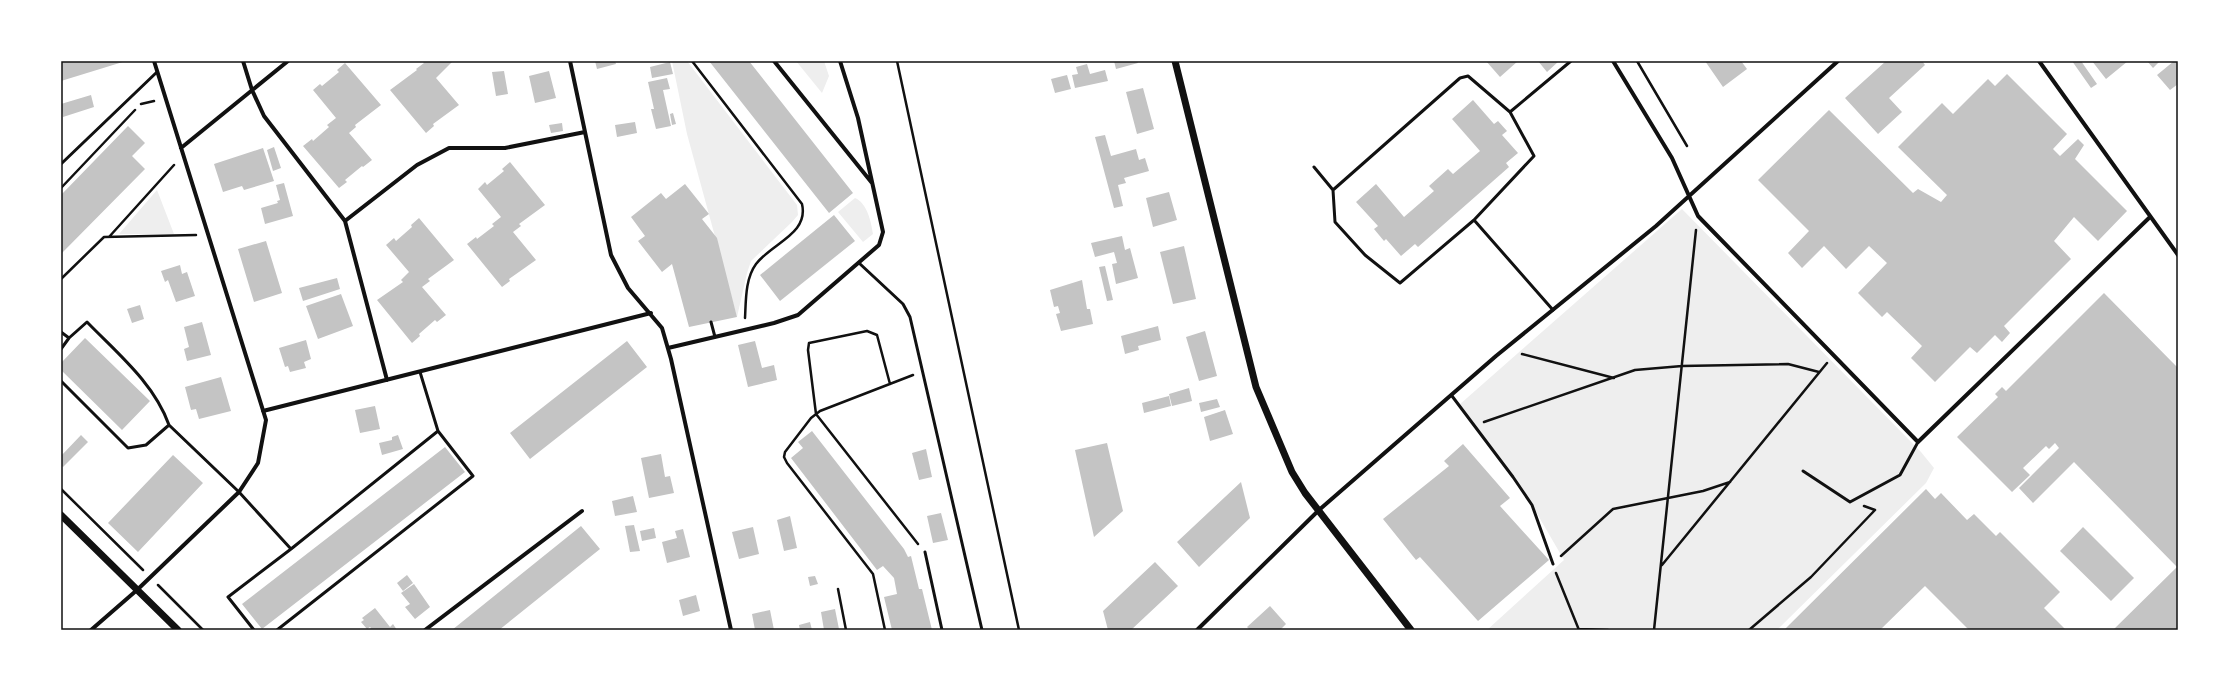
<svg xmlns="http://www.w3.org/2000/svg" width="2239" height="691" viewBox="0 0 2239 691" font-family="'Times New Roman',serif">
  <rect width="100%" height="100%" fill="#fff"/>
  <path fill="#eee" d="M672 61H687L797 205 798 215 792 222 751 261 747 273 737 317 687 134Z
    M796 61H824L829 76 822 93Z
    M157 190 174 234H119Z
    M855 198C867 203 871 221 873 234L863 242 838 212Z
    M1682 209 1921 452 1934 468 1926 483 1777 630H1487L1564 560 1532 505 1459 405Z"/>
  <path fill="#c4c4c4" d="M61 61H126L61 81Z
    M422 61H453L436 78 459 105 433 124 434 126 426 133 390 90 417 70 416 69 424 63Z
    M595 61H615L616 64 597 69Z
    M709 61H749L853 193 829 213Z
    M1114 61H1137L1138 63 1116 69Z
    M1486 61H1518L1500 77Z
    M1538 61H1559L1547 72Z
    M1705 61H1741L1747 69 1723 87Z
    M1886 61H1922L1925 65 1889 98 1902 112 1878 134 1845 98Z
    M2072 61H2081L2097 84 2091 88Z
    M2092 61H2128L2106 79Z
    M2147 61H2160L2153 68Z
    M2174 61H2178V84L2170 90 2157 75Z
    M670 62 673 74 652 78 650 67Z
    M345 63 381 105 355 125 356 127 349 133 372 160 363 167 362 166 345 180 347 182 339 188 303 146 312 139 313 141 329 127 327 125 336 118 313 90 320 84 322 86 339 72 337 70Z
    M1087 64 1090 74 1105 70 1108 81 1075 88 1072 75 1078 74 1076 67Z
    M504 71 508 94 496 96 492 72Z
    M549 71 556 98 535 103 529 76Z
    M2007 74 2067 134 2053 149 2060 156 2078 139 2084 145 2075 159 2127 211 2098 241 2074 217 2054 241 2071 259 2004 326 2010 333 2002 342 1995 335 1977 353 1970 347 1935 382 1911 358 1922 346 1887 312 1882 317 1858 293 1887 263 1869 246 1846 269 1824 246 1802 268 1788 253 1809 231 1758 180 1829 110 1913 193 1918 189 1941 202 1947 195 1898 147 1942 103 1953 114 1988 79 1995 86Z
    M1067 75 1071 89 1055 93 1051 79Z
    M667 78 670 89 663 90 671 126 656 129 651 109H654L648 82Z
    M1143 88 1154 129 1137 134 1126 92Z
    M91 95 94 107 63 117 61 104Z
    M1473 100 1494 124 1498 121 1507 131 1502 135 1518 153 1506 163 1509 167 1418 247 1415 244 1401 256 1386 239 1384 241 1374 229 1378 226 1356 202 1376 184 1404 217 1434 191 1429 186 1448 169 1453 174 1480 151 1452 119Z
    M673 113 676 124 672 125 670 114Z
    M635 122 637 133 617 137 615 125Z
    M562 123 563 131 551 133 549 125Z
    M128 126 145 143 132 156 145 169 61 254V195Z
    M1105 135 1111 156 1136 149 1139 160 1145 158 1149 171 1124 178 1126 183 1118 185 1123 206 1114 208 1095 137Z
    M274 147 281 168 273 171 267 150Z
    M263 148 274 181 244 190 242 186 223 192 214 164Z
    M510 162 545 205 519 224 521 226 513 232 536 260 509 279 510 281 502 287 467 244 476 237 477 239 494 226 492 224 501 217 478 189 485 182 487 185 504 171 502 169Z
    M284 183 293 216 265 224 261 208 278 203 277 201 280 200 276 185Z
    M685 184 709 214 702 219 717 238 737 317 689 327 672 264 662 272 638 241 645 236 631 217 661 193 666 199Z
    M1169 192 1177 220 1153 227 1146 198Z
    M834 215 855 241 780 301 760 275Z
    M419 218 454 260 428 279 430 281 422 287 446 315 437 322 435 320 419 334 420 336 412 343 377 300 403 282 401 280 409 272 386 245 394 238 396 241 412 227 411 225Z
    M1122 236 1125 250 1130 248 1138 278 1116 284 1112 264 1117 263 1114 252 1095 257 1091 243Z
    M266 241 282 293 254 302 238 249Z
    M1184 246 1196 299 1173 304 1160 252Z
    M180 265 182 274 187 272 195 296 176 302 168 280 165 282 161 271Z
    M1105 266 1113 300 1107 301 1099 267Z
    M337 278 340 289 303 301 299 288Z
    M1082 280 1087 309H1090L1093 324 1061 331 1056 314 1060 313 1058 306 1054 307 1050 290Z
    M2104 293 2178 368V630H2113L2177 567 2074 462 2033 503 2019 488 2059 448 2055 443 2049 449 2046 446 2023 468 2030 475 2012 492 1957 437 1998 397 1995 394 2002 387 2006 391Z
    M341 294 353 326 318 339 306 306Z
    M140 305 144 319 132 323 127 309Z
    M202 322 211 355 187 361 184 349 189 347 184 327Z
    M1158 326 1161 340 1138 346 1139 350 1125 354 1121 336Z
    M1205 331 1217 376 1199 381 1186 337Z
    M85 338 150 401 122 430 61 370V363Z
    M306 340 311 359 304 362 306 368 290 372 288 366 285 367 279 348Z
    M627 341 647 367 530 459 510 433Z
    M755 341 762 368 774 365 777 380 748 387 738 345Z
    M221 377 231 411 199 419 196 409 191 410 185 387Z
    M1189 388 1192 401 1172 406 1169 394Z
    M1169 396 1171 406 1144 413 1142 403Z
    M1217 399 1220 407 1201 412 1199 403Z
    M375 406 380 429 360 433 355 410Z
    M1225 410 1233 434 1210 441 1204 417Z
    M812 431 904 549 908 557 911 556 919 589H922L932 630H892L884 597 897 594 894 578 883 566 877 570 791 458 803 448 798 442Z
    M81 435 88 442 63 467 61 465V456Z
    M398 435 403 449 382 455 379 443 392 440V437Z
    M1107 443 1123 511 1094 537 1075 450Z
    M1463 444 1510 498 1500 506 1549 560 1478 621 1420 557 1416 560 1383 519 1449 466 1444 461Z
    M445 447 465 472 262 629 242 604Z
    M926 449 932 477 919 480 912 453Z
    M661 454 665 477 670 476 674 493 649 498 641 458Z
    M173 455 203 483 138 552 108 523Z
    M1241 482 1250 518 1199 567 1177 542Z
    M1926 489 1935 499 1941 493 1967 520 1974 514 1996 536 2000 532 2060 592 2044 608 2066 630H1969L1925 586 1880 630H1784Z
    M633 496 637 512 615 516 612 501Z
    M941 513 948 540 933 543 927 516Z
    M790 516 797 548 784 551 777 520Z
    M634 525 640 551 630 552 625 526Z
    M581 526 600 549 499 630H452Z
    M753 527 759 554 739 559 732 532Z
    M2083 527 2134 578 2111 601 2060 551Z
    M654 528 656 538 642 541 640 531Z
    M683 529 690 557 667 563 662 542 677 538 675 531Z
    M1155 562 1178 586 1131 630H1108L1103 611Z
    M407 575 413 583 403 591 397 583Z
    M815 576 818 584 810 586 808 577Z
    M414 584 430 607 415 619 405 607 410 604 401 593Z
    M696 595 700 611 683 616 679 600Z
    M1270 606 1286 624 1280 630H1250L1247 627Z
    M375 608 390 627 393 624 397 630H369L371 628 370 627 367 629 361 622 364 620 362 618Z
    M835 609 839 629 824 630 821 612Z
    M770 610 774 630H755L752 614Z
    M810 622 812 630H800L799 625Z"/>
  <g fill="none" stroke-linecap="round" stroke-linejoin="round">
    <path stroke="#111" stroke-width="2.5" d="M692 61 802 204C809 234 772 243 756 264 745 279 746 301 745 318
      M897 61 1019 630
      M1637 61 1687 146
      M141 104 154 101
      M61 188 135 110
      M109 237 174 165
      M61 279 104 237 196 235
      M1522 354 1614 378
      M890 384 877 335 867 331 809 343 808 350 816 414 918 544
      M1484 422 1635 370 1682 366 1788 364 1819 372
      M61 489 143 570
      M1561 556 1613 509 1703 491 1730 482
      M1662 565 1827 363
      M1556 573 1579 630
      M158 585 203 630
      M838 589 846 630
      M1579 629 1608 630
      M885 630 873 574 787 463 784 457 785 452 811 418 820 411 913 375
      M1654 630 1696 230
      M1749 630 1811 577 1875 510 1864 506"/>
    <path stroke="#111" stroke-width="3" d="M61 164 157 72
      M1314 167 1333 190 1335 222 1365 255 1400 283 1474 220 1553 310
      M1333 190 1460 78 1468 76 1510 112
      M1474 220 1534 156 1510 112 1571 61
      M859 263 903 304 910 317 982 630
      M711 322 715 337
      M61 332 69 338 61 349
      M69 338 87 322C117 353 154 383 169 425
      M61 381 128 448 146 445 169 425 239 492 291 549 438 431 420 372
      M1452 396 1513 477 1532 505 1553 564
      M1803 471 1850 502 1900 475 1918 442
      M925 552 942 630
      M254 630 228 597 291 549
      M277 630 473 476 438 431"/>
    <path stroke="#111" stroke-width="4" d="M243 61 252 90 264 116 345 221 417 165 449 148H505L585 132
      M570 61 611 255 628 288 662 328 671 359 731 630
      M774 61 872 183
      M1613 61 1672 158 1698 216 1918 442 2150 217
      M2039 61 2178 255
      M181 148 288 61
      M345 221 387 380
      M668 348 774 323 798 315 879 245 883 232 858 118 840 61
      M263 411 651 313
      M91 630 137 590 239 492 258 463 266 420 154 61
      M425 630 582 511
      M1197 630 1319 510 1496 356 1656 226 1838 61"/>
    <path stroke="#111" stroke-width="7" d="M1175 61 1256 387 1292 472 1305 493 1411 630
      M61 515 178 630"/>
  </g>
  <rect width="2239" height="691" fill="none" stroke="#ffffff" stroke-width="124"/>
  <rect x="62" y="62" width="2115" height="567" fill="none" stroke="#111" stroke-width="1.5"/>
</svg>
